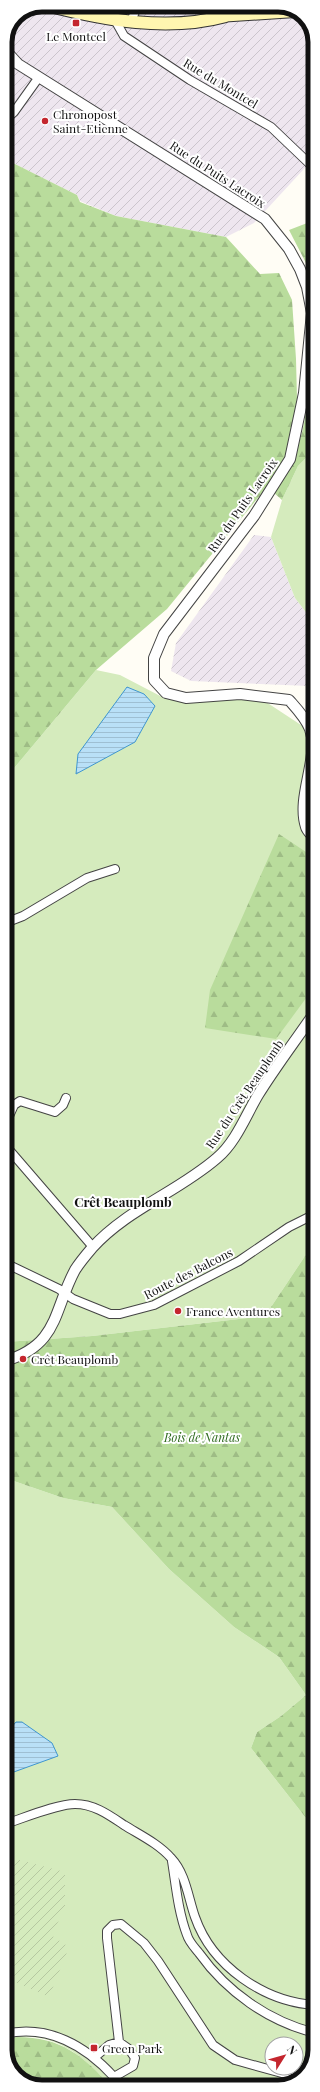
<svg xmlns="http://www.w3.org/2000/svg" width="320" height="2092" viewBox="0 0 320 2092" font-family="'Playfair Display',serif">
  <defs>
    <pattern id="industrial-furrows" width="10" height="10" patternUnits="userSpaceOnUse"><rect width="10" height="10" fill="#eee6ef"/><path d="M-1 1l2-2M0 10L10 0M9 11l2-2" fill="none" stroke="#cbc4cc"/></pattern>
    <pattern id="forest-firs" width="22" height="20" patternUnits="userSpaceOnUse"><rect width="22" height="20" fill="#b9dc9c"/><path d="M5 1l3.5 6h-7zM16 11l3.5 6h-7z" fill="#9ebc85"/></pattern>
    <pattern id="garden-furrows" width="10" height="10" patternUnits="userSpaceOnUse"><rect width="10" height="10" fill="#d5ebbd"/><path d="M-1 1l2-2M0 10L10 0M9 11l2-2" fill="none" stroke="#b6c8a1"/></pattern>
    <pattern id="water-rules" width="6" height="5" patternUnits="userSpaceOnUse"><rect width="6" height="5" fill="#b9e0f7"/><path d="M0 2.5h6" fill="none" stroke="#9ebfd3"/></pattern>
  </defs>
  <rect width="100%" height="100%" fill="#fffdf5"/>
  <path fill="url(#industrial-furrows)" d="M42 5H283L304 16 315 37V157L254 223 226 237 116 216 80 201 77 195 5 159V41L16 16Z
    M254 535 271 537 295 598 315 624V694L309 686 191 681 171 671 176 643Z"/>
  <path fill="#d5ebbd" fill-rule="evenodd" d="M315 449V624L295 598 271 537 282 500 298 466Z
    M96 670 120 675 166 699 263 700 301 725 315 718V1241L265 1316 92 1336 5 1342V779Z
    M5 1478 63 1498 112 1507 169 1569 234 1627 279 1657 306 1695 281 1716 257 1732 251 1748 313 1827 309 1861 315 1899V2050L306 2075 283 2087H164C158 2084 121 2087 111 2087 82 2054 52 2029 5 2039ZM272 2044H296V2068H272Z"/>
  <path fill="url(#forest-firs)" d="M5 159 77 195 80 202 116 216 226 237 260 274 279 273 292 300 296 359 297 399 287 458 262 493 167 609 96 670 5 779V582L14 567 5 565Z
    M315 220V291L308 267 289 230Z
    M309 398 315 401V449L298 466 282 500 273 492 293 461 302 433Z
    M279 834 315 858V986L276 1039 205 1028 210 990Z
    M315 1241V1899L309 1861 313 1827 251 1748 257 1732 281 1716 306 1695 279 1657 234 1627 169 1569 112 1507 63 1498 5 1478V1342L92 1336 265 1316Z
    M17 2037C61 2037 84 2056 111 2087 84 2087 39 2092 17 2077 7 2069 5 2051 5 2039Z"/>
  <path fill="url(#garden-furrows)" d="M5 1856 65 1872V1909L51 1935 69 1947 49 1997 5 1978Z"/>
  <path fill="url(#water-rules)" stroke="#3f96cf" d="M127 687 144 694 155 706 135 742 76 774 78 754Z
    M16 1722H22L52 1743 58 1756 11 1773C8 1757 3 1735 16 1722Z"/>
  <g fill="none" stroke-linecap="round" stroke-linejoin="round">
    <defs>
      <path id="minor" d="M115 20 124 36 190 80 271 127 315 169
        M131 21 138 5
        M5 120 14 112 39 77
        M5 923 23 916 87 878 115 869
        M5 1125 14 1105 20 1101 55 1112 63 1105 66 1098
        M5 1145 93 1247
        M5 1263 59 1289 73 1299 110 1314H120L154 1305 239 1261 289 1227 315 1214
        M5 1824C24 1818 57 1804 75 1804 94 1804 109 1815 124 1825 140 1835 159 1844 171 1858 186 1874 188 1897 195 1917 212 1966 264 2002 315 2005
        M172 1861C176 1886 178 1911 187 1935 189 1942 195 1948 199 1953 227 1992 268 2021 315 2033
        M5 2034C48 2024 86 2046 114 2077L133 2066 135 2058 129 2049 119 2042 109 2045 95 2057
        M119 2042 107 1938V1931L113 1925 121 1924 144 1943 158 1961 213 2045 235 2060 300 2078"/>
      <path id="tertiary" d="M5 45 7 52 18 64 265 219 289 249 300 269 307 287 312 313 304 393 290 459 254 516 164 634 154 658V680L166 693 186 698 240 694 289 700C297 709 305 717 310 729 320 757 296 796 306 827 307 831 312 835 315 839
        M5 1361C59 1345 53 1311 75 1270 80 1262 86 1255 92 1248 127 1209 178 1192 217 1158 236 1142 246 1115 258 1095 276 1066 296 1040 315 1012"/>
      <path id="secondary" d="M46 5C105 20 167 32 226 16
        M218 16 295 11"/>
    </defs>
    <use href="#minor" stroke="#444" stroke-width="10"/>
    <use href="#tertiary" stroke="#444" stroke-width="12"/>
    <use href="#secondary" stroke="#333" stroke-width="14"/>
    <use href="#minor" stroke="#fff" stroke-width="8"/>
    <use href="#tertiary" stroke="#fff" stroke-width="10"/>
    <use href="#secondary" stroke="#fff6b0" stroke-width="12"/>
  </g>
  <g fill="#c4262e" stroke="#fff" stroke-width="1.5">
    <rect x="72" y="19" width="8" height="8" rx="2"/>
    <circle cx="45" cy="121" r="4"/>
    <circle cx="178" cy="1311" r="4"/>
    <circle cx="23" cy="1359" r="4"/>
    <rect x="90" y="2044" width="8" height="8" rx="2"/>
  </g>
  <g text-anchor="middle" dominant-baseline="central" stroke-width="4" stroke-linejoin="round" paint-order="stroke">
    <g font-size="12" fill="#111" stroke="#fff" text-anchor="start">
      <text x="76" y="36" text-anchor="middle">Le Montcel</text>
      <text x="53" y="114">Chronopost<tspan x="53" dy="14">Saint-Etienne</tspan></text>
      <text x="186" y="1311">France Aventures</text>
      <text x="31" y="1359">Crêt Beauplomb</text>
      <text x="102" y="2048">Green Park</text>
    </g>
    <g font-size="12" fill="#111" stroke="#fff">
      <text transform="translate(221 83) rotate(31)">Rue du Montcel</text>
      <text transform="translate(218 174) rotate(33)">Rue du Puits Lacroix</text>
      <text transform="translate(242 505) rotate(-55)">Rue du Puits Lacroix</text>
      <text transform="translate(244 1094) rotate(-56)">Rue du Crêt Beauplomb</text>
      <text transform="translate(188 1273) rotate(-27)">Route des Balcons</text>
    </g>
    <g font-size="12" font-style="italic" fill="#2f6b1f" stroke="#fff">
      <text x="202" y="1437">Bois de Nantas</text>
    </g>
    <g font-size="13" font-weight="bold" fill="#111" stroke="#fff">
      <text x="123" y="1201">Crêt Beauplomb</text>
    </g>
  </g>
  <path d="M0 0H320V2092H0ZM42 12H278A30 30 0 0 1 308 42V2050A30 30 0 0 1 278 2080H42A30 30 0 0 1 12 2050V42A30 30 0 0 1 42 12Z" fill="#fff" fill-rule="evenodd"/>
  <path fill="none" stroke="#111" stroke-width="5" d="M42 12H278A30 30 0 0 1 308 42V2050A30 30 0 0 1 278 2080H42A30 30 0 0 1 12 2050V42A30 30 0 0 1 42 12Z"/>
  <g transform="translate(284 2056) rotate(53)"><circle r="19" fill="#ffffff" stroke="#a0a0a0"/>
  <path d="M0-3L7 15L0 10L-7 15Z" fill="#c4262e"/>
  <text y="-6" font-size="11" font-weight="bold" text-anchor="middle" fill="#111111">N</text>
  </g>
</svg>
